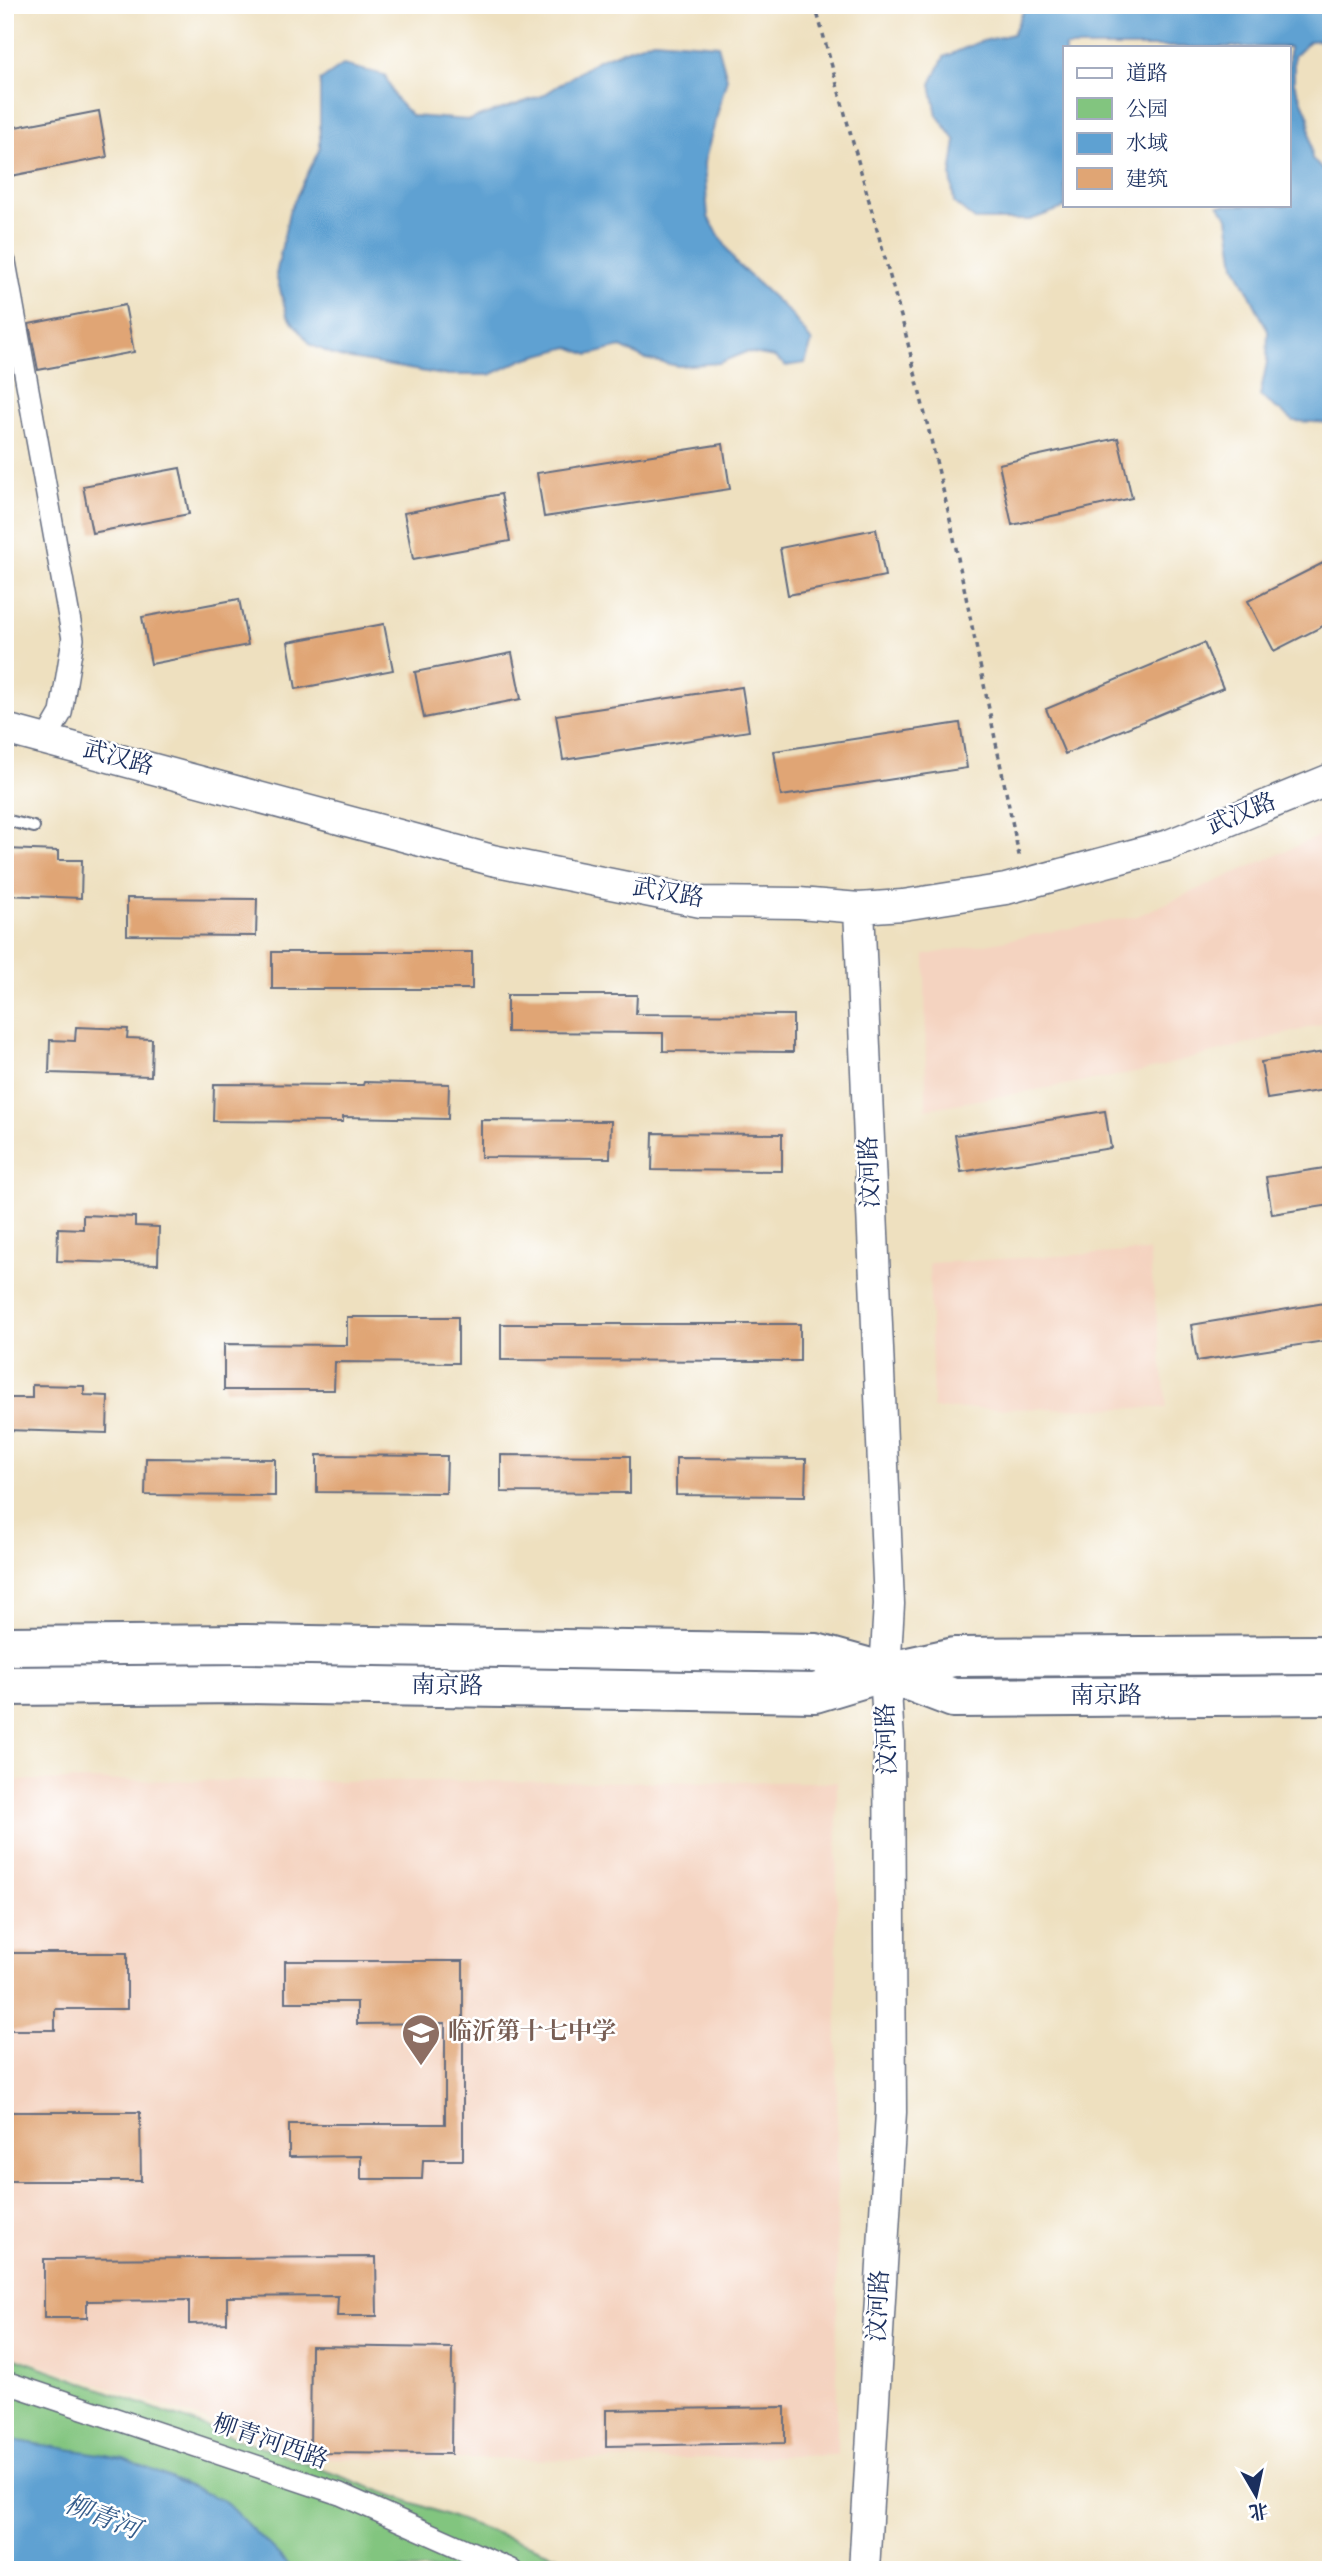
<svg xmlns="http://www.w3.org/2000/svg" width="1336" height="2575" viewBox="0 0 1336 2575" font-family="'Old Standard TT','Noto Serif SC',serif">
  <rect width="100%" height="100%" fill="#fff"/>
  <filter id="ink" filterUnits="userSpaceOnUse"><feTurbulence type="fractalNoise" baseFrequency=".0143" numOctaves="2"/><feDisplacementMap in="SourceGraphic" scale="14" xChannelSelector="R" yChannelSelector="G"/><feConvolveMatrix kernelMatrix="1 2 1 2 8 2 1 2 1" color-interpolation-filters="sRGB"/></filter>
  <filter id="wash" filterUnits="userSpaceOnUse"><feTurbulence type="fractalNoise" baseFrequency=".00686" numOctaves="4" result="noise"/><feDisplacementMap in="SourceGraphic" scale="28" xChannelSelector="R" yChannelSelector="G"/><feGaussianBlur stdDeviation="1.57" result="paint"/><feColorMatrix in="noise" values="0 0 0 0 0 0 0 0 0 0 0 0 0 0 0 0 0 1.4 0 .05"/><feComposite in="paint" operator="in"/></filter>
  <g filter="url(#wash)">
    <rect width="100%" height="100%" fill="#eee0bf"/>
    <path fill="#f4d3c0" d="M1331 831V1022L1140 1072 926 1109 925 955 1137 916Z
      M1149 1251 1167 1408 933 1409 929 1263Z
      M5 1780 837 1782V2455L627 2460 298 2458 211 2422 5 2352Z"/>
    <path fill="#82c57f" stroke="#4e7a6e" stroke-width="2" d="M5 2354 559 2556 575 2570H5Z"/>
    <path fill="#5ea1d2" stroke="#3c6898" stroke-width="2" d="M1026 5H1331V39L1310 41 1294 56V83L1309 117 1312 159 1331 179V423L1294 421 1260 396 1267 362 1268 331 1235 265 1228 218 1219 205H1289V47H1065V205H1072L1030 220H975L954 203 951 175 956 141 937 115 931 84 944 57 979 42 1013 34Z
      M653 40 718 45 727 78 704 163 708 217 736 263 790 313 812 342 805 363 786 366 774 357 746 352 719 363 678 366 645 359 621 347 589 355 569 347 524 359 490 375H443L339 357 311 345 287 315 276 275 289 212 320 148V81L343 65 385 75 395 98 412 116 469 120 542 96 600 59Z
      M5 2439 124 2458 224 2501 293 2570H5Z"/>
    <g id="blocks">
      <path fill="#e0a574" d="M99 111 107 157 11 176 5 129Z
        M125 305 134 352 38 370 29 324Z
        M1118 438 1132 498 1012 525 999 464Z
        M723 444 730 489 544 517 537 473Z
        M180 468 189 514 92 533 83 486Z
        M501 494 510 541 413 559 404 513Z
        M876 529 885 576 788 595 780 548Z
        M1331 559V622L1274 651 1248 601Z
        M239 599 248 645 151 664 142 617Z
        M384 624 393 670 296 689 288 642Z
        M1204 643 1223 688 1065 754 1046 709Z
        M512 653 521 699 424 718 415 672Z
        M742 687 749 731 563 760 556 715Z
        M960 723 967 768 781 796 774 751Z
        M6 849 58 851V860H82L81 898 5 895Z
        M127 898 257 899 256 936 127 935Z
        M272 952H472V989H272Z
        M507 995H637L636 1014 793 1015V1052L663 1051V1033L507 1032Z
        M76 1027 128 1029 127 1038 152 1039 151 1076 49 1073 50 1040 75 1041Z
        M1331 1051V1089L1267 1099 1261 1062Z
        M364 1082 449 1084 448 1119 343 1117V1122L213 1121 214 1084 363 1085Z
        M1105 1111 1111 1148 961 1172 955 1135Z
        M481 1120 611 1121 610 1158 481 1157Z
        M653 1133 782 1134V1171L652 1170Z
        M1331 1167V1205L1272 1214 1266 1177Z
        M83 1215 135 1217V1226L159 1227 158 1264 57 1261 58 1228 83 1229Z
        M1331 1302V1340L1197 1361 1191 1325Z
        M347 1317H458V1363L335 1362 334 1390H224V1344L347 1345Z
        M501 1324H800V1361L501 1360Z
        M32 1385 84 1386V1395L108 1396 107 1433 6 1430 7 1398H32Z
        M317 1455 447 1456 446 1493 317 1492Z
        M501 1455 630 1456V1493L501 1492Z
        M146 1458 275 1459V1496L145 1495Z
        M676 1458 806 1459 805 1496 676 1495Z
        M5 1953H127V2009H55V2030H5Z
        M285 1961H463V2160H423L422 2179H361V2156L289 2157V2124H445V2023L357 2024V2002H285Z
        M5 2112H140L141 2181H5Z
        M376 2257 377 2316H337L338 2296 227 2297V2323L189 2324V2300L87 2301V2318H44V2259Z
        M311 2346 452 2348 451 2454 310 2453Z
        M785 2407V2443L606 2446V2410Z"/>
    </g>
  </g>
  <g filter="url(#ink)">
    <use href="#blocks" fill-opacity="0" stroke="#656d80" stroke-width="2"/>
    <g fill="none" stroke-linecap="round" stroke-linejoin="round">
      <defs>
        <path id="lane" d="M5 820 34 827"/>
        <path id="street" d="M5 262 73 639 61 713 46 739
          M5 2382 340 2494 511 2570"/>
        <path id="secondary" d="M5 729 492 860 701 902 799 903 859 908 903 905 1006 889 1169 845 1331 779
          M859 908 889 1604 885 1672 889 1741 891 2112 864 2570"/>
        <path id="highway" d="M5 1646 246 1644 816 1653 885 1672 953 1698 1331 1695
          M5 1686 246 1684 815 1693 885 1672 954 1657 1331 1655"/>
      </defs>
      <use href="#lane" stroke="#656d80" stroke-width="14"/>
      <use href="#street" stroke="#656d80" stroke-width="24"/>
      <use href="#secondary" stroke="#656d80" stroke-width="33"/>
      <use href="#highway" stroke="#656d80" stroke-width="42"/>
      <path stroke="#656d80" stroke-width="3.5" stroke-dasharray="5 5" stroke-linecap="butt" d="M815 5 905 331 950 519 1020 860"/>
      <use href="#lane" stroke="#fff" stroke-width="10"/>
      <use href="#street" stroke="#fff" stroke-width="21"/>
      <use href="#secondary" stroke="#fff" stroke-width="30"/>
      <use href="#highway" stroke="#fff" stroke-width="38"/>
    </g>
  </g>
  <defs>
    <symbol id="school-pin" viewBox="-11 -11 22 30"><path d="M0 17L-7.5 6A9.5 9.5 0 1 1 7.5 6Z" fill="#8d6e63" stroke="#fff"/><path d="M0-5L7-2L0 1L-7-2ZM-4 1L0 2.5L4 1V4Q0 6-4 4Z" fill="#fff"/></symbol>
  </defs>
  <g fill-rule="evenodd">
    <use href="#school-pin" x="399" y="2011" width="44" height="60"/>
  </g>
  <g text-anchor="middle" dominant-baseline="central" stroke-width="5" stroke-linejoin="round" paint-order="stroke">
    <g font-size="24" fill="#1b2f5e" stroke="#fff">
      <text transform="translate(118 759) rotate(15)">武汉路</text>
      <text transform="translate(1242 815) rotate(-22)">武汉路</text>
      <text transform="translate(668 894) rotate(10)">武汉路</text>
      <text transform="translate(871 1172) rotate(-92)">汶河路</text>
      <text transform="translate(447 1687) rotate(1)">南京路</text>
      <text x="1106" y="1697">南京路</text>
      <text transform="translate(888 1739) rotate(-92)">汶河路</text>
      <text transform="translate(880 2306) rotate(-87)">汶河路</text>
      <text transform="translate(270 2443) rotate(19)">柳青河西路</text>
    </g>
    <g font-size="24" font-weight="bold" fill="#785e54" stroke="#fff" text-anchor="start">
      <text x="448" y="2033">临沂第十七中学</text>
    </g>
    <g font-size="26" font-style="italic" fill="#365d8c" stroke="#fff">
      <text transform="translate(102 2518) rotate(21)">柳青河</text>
    </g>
  </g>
  <rect width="1336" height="2575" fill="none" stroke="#fff" stroke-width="28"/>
  <rect x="1063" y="46" width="228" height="161" fill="#ffffff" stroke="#a4acbf" stroke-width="2"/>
  <rect x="1077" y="68" width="35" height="10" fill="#ffffff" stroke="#a4acbf" stroke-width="2"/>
  <text x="1126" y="80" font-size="21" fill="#1b2f5e">道路</text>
  <rect x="1077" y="98" width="35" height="21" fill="#82c57f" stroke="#a4acbf" stroke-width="2"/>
  <text x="1126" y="116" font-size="21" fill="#1b2f5e">公园</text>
  <rect x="1077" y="133" width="35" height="21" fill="#5ea1d2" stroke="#a4acbf" stroke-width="2"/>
  <text x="1126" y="150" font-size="21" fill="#1b2f5e">水域</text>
  <rect x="1077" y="168" width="35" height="21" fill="#e0a574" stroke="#a4acbf" stroke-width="2"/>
  <text x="1126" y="186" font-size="21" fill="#1b2f5e">建筑</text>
  <g transform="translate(1256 2495) rotate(171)" stroke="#ffffff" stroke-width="5" paint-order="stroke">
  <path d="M0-5L12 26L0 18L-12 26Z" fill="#1b2f5e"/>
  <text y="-10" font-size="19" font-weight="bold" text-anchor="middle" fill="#1b2f5e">北</text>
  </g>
</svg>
